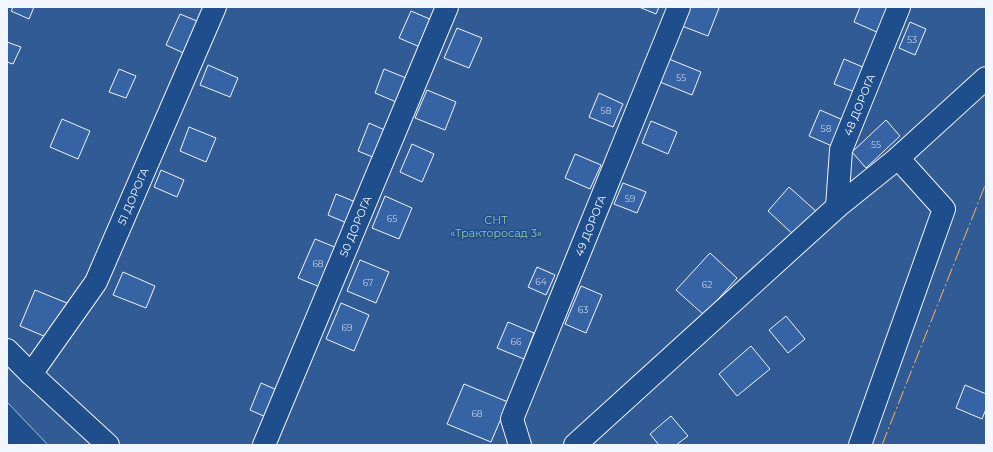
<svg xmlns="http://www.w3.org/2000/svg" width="993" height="452" viewBox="0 0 993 452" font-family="Montserrat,sans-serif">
  <rect width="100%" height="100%" fill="#1f4e8c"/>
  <path fill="#305b95" stroke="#a8bbd7" d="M7 7H986V445H48L7 402Z"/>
  <path fill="#3563a3" stroke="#f2f6ff" d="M13 7H34L29 19 11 11Z
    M639 7H659L656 14Z
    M690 7H716L719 8 708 36 682 26Z
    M860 7H890L879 33 854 22Z
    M411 11 432 20 420 47 399 38Z
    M180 14 204 24 190 56 166 45Z
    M910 22 926 29 915 55 899 48Z
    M457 28 482 38 469 68 444 58Z
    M7 42 21 47 13 64 7 62Z
    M669 59 701 72 692 95 660 82Z
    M844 59 865 68 855 92 834 84Z
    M208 65 238 78 230 97 200 85Z
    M119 69 136 76 126 98 109 92Z
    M384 69 411 80 401 104 375 93Z
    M427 90 456 102 445 130 415 118Z
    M599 93 623 104 613 127 589 117Z
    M820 110 843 120 832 146 809 136Z
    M62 119 90 131 78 159 50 147Z
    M886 120 900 136 866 168 852 152Z
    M651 121 677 132 668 154 642 143Z
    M369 123 387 131 375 158 358 151Z
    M189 127 216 138 206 162 180 151Z
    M412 144 434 154 422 182 400 172Z
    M575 154 601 165 590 189 565 178Z
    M161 170 184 180 177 197 154 187Z
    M623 183 646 192 637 213 614 204Z
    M789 187 818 213 796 237 768 211Z
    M336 194 358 203 349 224 328 215Z
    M385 196 412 208 399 239 372 228Z
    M315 239 337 248 320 287 298 278Z
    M710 253 737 278 704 315 676 290Z
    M360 260 389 272 376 303 347 291Z
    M537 267 555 275 546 295 528 287Z
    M123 272 155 286 146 308 113 295Z
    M581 286 602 295 586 333 565 324Z
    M35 290 67 303 51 339 20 326Z
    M341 303 369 315 354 351 326 339Z
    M786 316 805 339 788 353 769 330Z
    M508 322 534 333 524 359 497 348Z
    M751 346 770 369 737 396 719 374Z
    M261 383 277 390 266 417 250 410Z
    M464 384 508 402 491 442 447 424Z
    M965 385 986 394V409L982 419 956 408Z
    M671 416 688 436 676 445H659L650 434Z"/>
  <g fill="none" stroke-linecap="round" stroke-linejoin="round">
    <defs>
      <g id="minor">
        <path id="s1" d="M837 207 841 150 899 7"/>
        <path d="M7 350 31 374 108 445"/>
        <path id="s2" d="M31 374 96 282 215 7"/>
        <path id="s3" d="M264 445 447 7"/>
        <path id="s4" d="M520 445 512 419 679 7"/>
        <path d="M575 445 837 207 898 158 986 78"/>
        <path d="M860 445 944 209 898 158"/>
      </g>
    </defs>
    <use href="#minor" stroke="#f2f6ff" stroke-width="24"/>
    <use href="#minor" stroke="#1f4e8c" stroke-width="22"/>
    <path stroke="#ffb74d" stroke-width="1" stroke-dasharray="14 3 2 3" stroke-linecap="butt" d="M882 445 986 183"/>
  </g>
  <g text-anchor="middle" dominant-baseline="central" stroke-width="3" stroke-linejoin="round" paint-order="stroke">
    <g font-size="9" fill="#c3d1e8">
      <text x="912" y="39">53</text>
      <text x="681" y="77">55</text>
      <text x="606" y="110">58</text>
      <text x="826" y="128">58</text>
      <text x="876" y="144">55</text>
      <text x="630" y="198">59</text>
      <text x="392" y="218">65</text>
      <text x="318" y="263">68</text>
      <text x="541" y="281">64</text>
      <text x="368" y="282">67</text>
      <text x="707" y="284">62</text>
      <text x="583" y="309">63</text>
      <text x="347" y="327">69</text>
      <text x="516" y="341">66</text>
      <text x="477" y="413">68</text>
    </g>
    <g font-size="11" fill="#f2f6ff" stroke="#1f4e8c">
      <text stroke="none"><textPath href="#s1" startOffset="106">48 ДОРОГА</textPath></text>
      <text stroke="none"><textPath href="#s2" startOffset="206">51 ДОРОГА</textPath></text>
      <text stroke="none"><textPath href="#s3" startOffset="237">50 ДОРОГА</textPath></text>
      <text stroke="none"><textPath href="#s4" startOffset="236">49 ДОРОГА</textPath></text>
    </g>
    <g font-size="11" fill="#97c8a6" stroke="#1f4e8c">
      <text x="496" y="220">СНТ<tspan x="496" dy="13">«Тракторосад 3»</tspan></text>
    </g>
  </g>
  <rect width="993" height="452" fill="none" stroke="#f2f6ff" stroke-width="16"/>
</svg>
